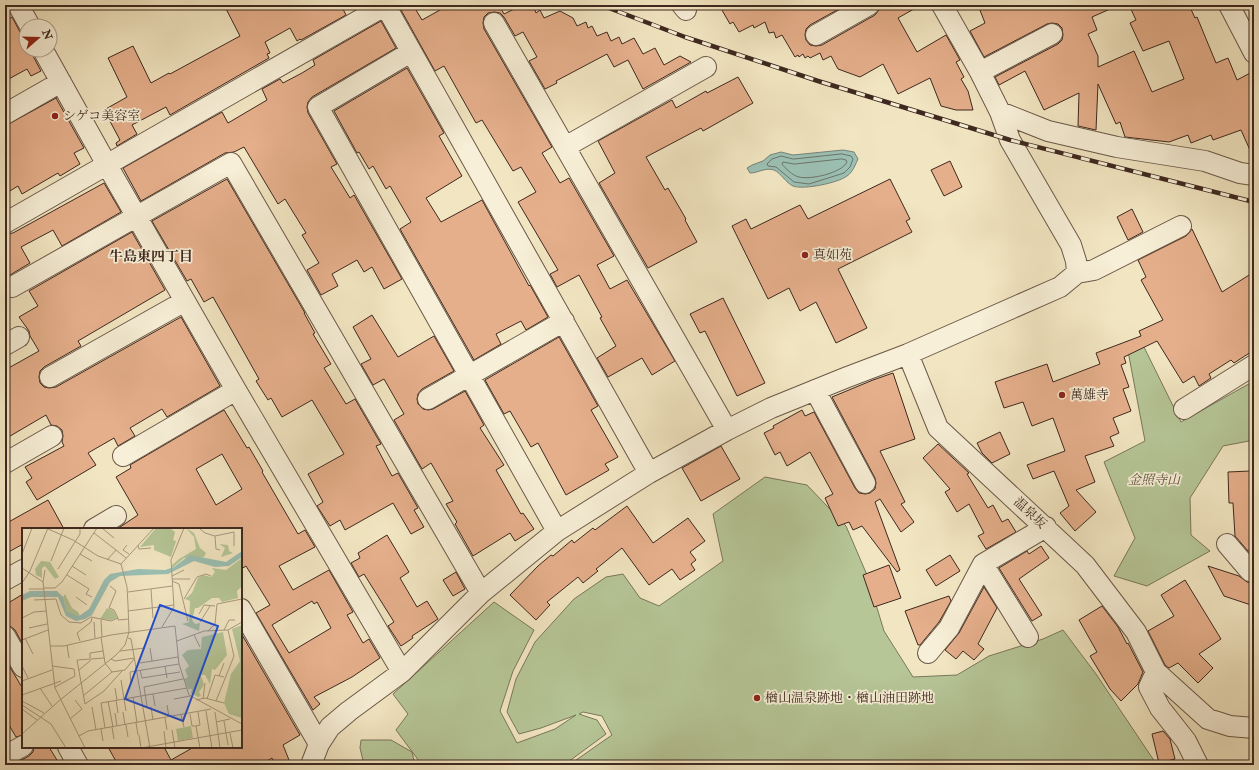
<svg xmlns="http://www.w3.org/2000/svg" width="1259" height="770" viewBox="0 0 1259 770" font-family="'IM FELL Double Pica','Noto Serif JP',serif">
  <rect width="100%" height="100%" fill="#f2e6c2"/>
  <filter id="stains"><feTurbulence type="fractalNoise" baseFrequency=".005" numOctaves="4"/><feColorMatrix values="0 0 0 0 .2 0 0 0 0 .09 0 0 0 0 .02 0 0 0 .5 -.17"/></filter>
  <radialGradient id="worn" r=".72"><stop offset=".6" stop-color="#630" stop-opacity="0"/><stop offset="1" stop-color="#630" stop-opacity=".3"/></radialGradient>
  <path fill="#b6c697" stroke="#7a775b" d="M1140 339 1181 422 1254 381V440L1223 446 1190 498 1191 535 1210 551 1147 586 1114 576 1135 538 1104 462 1145 441 1127 346Z
    M765 477 807 485 846 526 867 575 884 631 913 677 957 675 989 656 1043 639 1063 630 1096 674 1157 765H569L612 735 602 716 583 712 579 714 597 720 606 734 564 765H422L396 730 408 714 393 694 494 602 534 630 513 671 500 711 517 743 555 729 576 715 541 728 519 734 507 712 516 679 535 642 574 599 606 577 623 574 640 598 659 606 723 561 713 514Z
    M361 740H391L412 752 415 765H364L360 748Z"/>
  <path fill="#9bc0b4" stroke="#768378" d="M843 150 854 152 858 159C855 165 853 172 847 176 838 183 803 190 793 186 786 183 781 173 774 170 766 167 758 173 750 173L747 168 752 165 763 161 770 155 781 152 793 155Z"/>
  <g fill="none" stroke-linecap="round" stroke-linejoin="round">
    <path stroke="#6c746a" stroke-width="1" d="M842 154 851 156 853 159 850 167 844 173 809 184 794 182 776 167 768 166 767 164 772 159 781 156 793 159Z
      M842 159 846 160 847 162C842 173 810 180 799 177 793 176 785 168 782 164L783 162 794 164Z"/>
  </g>
  <path fill="#e5af8b" stroke="#3e281f" fill-rule="evenodd" d="M224 5H341L346 15 301 40 300 39 297 41 290 28 265 42 270 53 267 54 269 58 170 115 166 107 132 125 137 134 117 146 116 143 120 140 104 110 127 97 108 58 133 46 151 83 169 73 170 74 240 36Z
    M410 5H413L422 20 449 5H499L504 14 522 5H526L529 10 534 8 536 13 540 10 544 18 560 11 573 18 577 26 586 22 588 28 592 26 597 36 607 32 611 41 619 37 622 44 634 38 643 54 655 48 664 65 680 56 691 62 643 89 628 60 614 67 607 54 556 81 557 83 545 89 529 61 537 57 523 32 515 36 504 17 500 13 494 12 488 13 484 17 483 23 484 29 552 147 542 153 560 183 569 178 614 256 597 265 610 289 627 280 675 361 652 375 642 358 608 377 597 358 616 346 600 318 602 317 579 275 557 287 550 274 558 270 518 202 536 192 521 167 513 171 482 120 476 123 444 66 435 71 401 10Z
    M719 5H846L810 25 806 29 805 35 806 40 810 45 816 46 822 45 875 15 879 10 880 5H921L898 18 917 52 946 35 960 60 956 62 964 77 961 79 968 91 973 110H956L941 106 930 78 898 94 883 64 860 77 838 69 831 56 823 60 820 53 810 58 808 56 805 58 803 54 799 57 798 55 795 57 782 35 776 38 774 32 769 33 765 22 754 28 753 25 739 32 733 22 730 24Z
    M978 5H1119L1092 17 1097 30 1088 34 1098 56V67L1134 51 1152 92 1184 79 1169 41 1143 51 1130 23 1136 20 1129 5H1189L1195 18 1197 17 1216 63 1228 58 1237 80 1254 71V159L1241 130 1213 140 1211 135 1191 143 1188 135 1169 142 1125 137 1120 122 1116 124 1098 84 1096 130 1078 126 1079 93 1044 110 1025 71 999 85 995 77 1058 44 1062 40 1063 35 1062 28 1058 24 1052 23 1047 24 984 57 970 31 985 23Z
    M12 17 20 32 26 36V50H32L33 56 41 71 31 76 27 69 5 81V21Z
    M381 21 396 48 312 97 308 102 307 107 308 113 337 164 331 167 350 198 354 195 402 279 384 289 372 267 364 272 357 260 332 274 338 286 321 295 307 270 319 263 302 235 306 233 285 199 278 204 244 147 234 152 225 153 141 201 123 168 222 112 228 123 267 100 262 89 280 79 283 83 302 73 315 65 313 60Z
    M407 68 444 133 439 136 462 176 426 198 441 222 482 200 529 286 530 285 548 317 526 330 521 321 496 334 501 344 474 360 400 229 411 222 390 186 386 189 373 166 369 169 359 152 357 153 334 111Z
    M738 77 753 103 703 131 701 128 646 157 665 190 668 188 686 219 685 220 697 242 648 268 599 183 615 173 598 141 672 100 676 108 706 91 707 93Z
    M56 98 84 148 74 153 80 164 60 176 58 173 22 194 18 186 5 194V126Z
    M950 161 962 187 944 196 931 170Z
    M227 179 305 313H304L315 333 313 334 331 364 324 368 346 404 355 399 381 444 376 446 392 476 398 473 418 508 414 510 424 527 411 534 393 503 345 530 340 520 330 526 317 506 323 502 308 474 344 454 312 400 282 417 271 398 268 400 256 381 259 379 213 297 204 302 191 279 187 281 152 221Z
    M890 179 910 219 906 221 912 232 838 269 867 328 836 343 816 302 800 311 789 288 768 299 732 226 746 219 751 229 800 205 808 219Z
    M104 183 121 212 62 246 53 230 21 247 30 263 5 278V234L13 233Z
    M1132 209 1143 232 1128 240 1117 217Z
    M1192 229 1222 292 1254 272V350L1234 363 1231 360 1209 374 1211 378 1199 386 1194 376 1183 383 1157 341 1124 357 1126 363 1121 365 1129 387 1123 389 1131 411 1113 418 1119 433 1110 437 1114 446 1085 456 1095 482 1076 490 1096 512 1075 531 1060 513 1069 506 1054 471 1033 479 1027 465 1065 451 1053 418 1032 426 1023 402 1004 408 995 382 1047 364 1053 382 1100 364 1096 353 1141 336 1139 331 1163 320 1141 280 1146 277 1138 260 1186 236Z
    M132 232 165 290 78 341 81 346 44 367 40 371 39 377 40 383 44 387 49 388 56 387 181 317 220 386 167 417 162 409 130 428 135 436 118 446 114 438 88 453 96 465 37 500 26 482 32 478 25 467 64 446 62 442 63 436 62 430 57 426 51 425 46 415 5 439V370L39 351 30 336 29 331 19 317 38 306 29 291Z
    M723 298 765 383 737 396 705 331 700 333 690 314Z
    M372 315 398 357 434 336 454 371 422 389 418 394 417 399 418 404 423 409 428 410 433 409 465 391 484 425 480 428 504 465 496 470 521 514 523 513 534 529 515 541 510 533 473 556 455 524 457 522 446 504 453 501 431 463 422 469 394 420 404 414 384 379 373 385 361 364 371 359 353 327Z
    M559 337 598 406 591 410 618 457 605 464 609 470 566 495 538 443 531 447 510 411 504 414 485 380Z
    M893 373 915 439 880 451 905 502 901 504 914 522 901 532 880 499 875 502 900 570 897 572 862 526 853 530 849 522 838 526 825 498 833 494 810 452 787 466 780 452 775 455 764 433 774 428 773 426 802 410 805 416 814 412 855 488 859 493 865 494 870 493 875 489 876 483 875 478 832 397 873 380Z
    M224 410 247 448 249 447 263 471 262 472 298 534 305 530 315 547 279 566 293 590 329 570 353 612 347 615 363 643 369 639 380 658 352 677 314 697 320 704 313 710 256 613 270 605 246 566 241 569V529H117L138 515 116 477 131 468 130 465ZM222 454 242 489 216 505 196 469ZM312 601 314 604 317 602 331 628 289 653 272 625Z
    M1000 432 1010 454 992 463 982 453 977 443Z
    M938 444 969 473 967 474 988 508 993 505 1002 522 1008 519 1016 532 986 549 978 536 984 533 969 504 957 512 945 492 950 489 923 458Z
    M721 446 740 479 701 501 682 468Z
    M1250 471 1251 493H1254V551H1248L1235 536 1233 503H1229L1228 472Z
    M48 500 64 529H23V544L5 554V524Z
    M627 506 653 543 688 518 705 541 690 552 696 560 691 564 695 570 680 580 672 569 649 585 622 548 596 569 598 571 583 583 578 577 547 602 550 605 536 620 510 595 538 566 551 555 553 556 572 540 574 543 593 528 595 530Z
    M387 535 409 572 400 578 417 607 427 601 438 619 412 636 413 638 401 646 388 626 394 622 364 574 359 577 351 563 360 558 358 553Z
    M1041 546 1049 558 1019 579 1042 615 1032 621 999 568 1027 551 1029 554Z
    M950 555 960 571 936 586 926 570Z
    M889 565 901 598 874 607 863 575Z
    M1208 566 1239 576 1247 582 1254 583V606L1224 596Z
    M456 572 465 589 453 596 443 580Z
    M1185 580 1221 639 1199 654 1213 668 1198 683 1178 663 1169 668 1165 665 1148 631 1174 616 1161 595Z
    M984 587 997 608 978 644 984 649 974 660 963 651 956 659 945 650 959 633Z
    M23 594V642L22 643 15 630 10 626 5 625V605Z
    M949 596 951 601 939 622 920 645H918L905 611Z
    M1102 606 1118 627 1127 644 1128 643 1143 672 1138 684 1121 701 1110 689 1090 656 1097 652 1079 620Z
    M241 633 300 735 283 745 291 765H275L272 758 260 765H118L108 747H164L171 760 194 747H241Z
    M5 659 23 689V735L16 737 5 718Z
    M1163 731 1170 739 1175 759 1159 763 1152 734Z
    M34 747H49L60 765H12L29 756 33 752Z"/>
  <g fill="none" stroke-linecap="round" stroke-linejoin="round">
    <defs>
      <path id="minor" d="M18 5 30 26
        M385 5 649 473
        M682 5 686 10
        M1229 5 1254 53
        M494 23 727 430
        M816 35 869 5
        M43 50 107 165 236 390 402 672
        M411 52 318 107 557 531
        M980 72 1052 34
        M1000 112 1048 131 1117 147 1205 161 1240 173 1254 175
        M5 114 61 82
        M565 147 706 67
        M5 223 386 5
        M1077 273 1094 270 1181 226
        M12 287 231 163 481 593
        M5 345 19 337
        M908 354 938 428 1085 565 1136 632 1156 672 1208 719 1230 726 1254 728
        M50 377 185 301
        M815 390 865 483
        M428 399 564 321
        M1184 409 1254 365
        M123 456 236 390
        M5 463 52 436
        M94 529 116 516
        M1227 544 1250 571 1254 572
        M983 564 1028 637
        M5 580 23 570
        M241 609 319 744
        M5 636 23 667
        M928 653 949 628 983 564 1046 527
        M1156 672 1149 687 1160 708 1186 741 1198 765
        M68 747 78 765
        M5 756 23 746
        M311 765 319 744 330 727 349 711 402 672 481 593 557 531 649 473 727 430 771 408 845 378 908 354 1060 287 1077 273 1076 261 1071 245 1010 140 1000 112 980 72 942 5"/>
    </defs>
    <use href="#minor" stroke="#6b5848" stroke-width="22"/>
    <use href="#minor" stroke="#f7efd7" stroke-width="20"/>
    <defs>
      <path id="rail" d="M601 5 685 37 818 81 1010 140 1254 202"/>
    </defs>
    <use href="#rail" stroke="#3e281f" stroke-width="4.5"/>
    <use href="#rail" stroke="#f7efd7" stroke-width="3" stroke-dasharray="9" stroke-linecap="butt"/>
  </g>
  <g fill="#8f2418" stroke="#f7efd7" stroke-width="1.5">
    <circle cx="55" cy="116" r="4"/>
    <circle cx="805" cy="255" r="4"/>
    <circle cx="1062" cy="395" r="4"/>
    <circle cx="757" cy="698" r="4"/>
  </g>
  <g text-anchor="middle" dominant-baseline="central" stroke-width="3.5" stroke-linejoin="round" paint-order="stroke">
    <g font-size="13" fill="#3e281f" stroke="#f7efd7" text-anchor="start">
      <text x="63" y="116">シゲコ美容室</text>
      <text x="813" y="255">真如苑</text>
      <text x="1070" y="395">萬雄寺</text>
      <text x="765" y="698">楢山温泉跡地・楢山油田跡地</text>
    </g>
    <g font-size="13" font-style="italic" fill="#5c503d" stroke="#f7efd7">
      <text x="1154" y="480">金照寺山</text>
    </g>
    <g font-size="13" fill="#3e281f" stroke="#f7efd7">
      <text transform="translate(1030 513) rotate(43)">温泉坂</text>
    </g>
    <g font-size="14" font-weight="bold" fill="#3e281f" stroke="#f7efd7">
      <text x="151" y="256">牛島東四丁目</text>
    </g>
  </g>
  <g transform="translate(22 528)">
    <rect width="220" height="220" fill="#f2e6c2"/>
    <path d="M134 0H148L153 4 151 12 154 13 149 29 132 22V17L118 19ZM164 0 172 5 178 20 184 25 182 29 162 30 150 40V37L157 31 174 21 172 9ZM197 16 206 17 207 23 211 25 199 29 203 20ZM220 30V58L215 63 216 70 200 74 197 70H190L176 80H173L170 92 173 96 178 95 177 103 160 96 167 94 168 73 163 71 170 65 176 50 181 47 189 49 193 44 190 40 204 42ZM19 33 28 34 37 49 33 51 23 38 20 40V50L14 47 13 41ZM43 66 50 80 56 84 58 88H49L45 84 41 69ZM85 80 92 83 95 90 89 92 78 91ZM220 97V190L207 186 202 175 209 146 218 133 210 101ZM201 104 205 127 193 142 190 141 188 156 183 147H179L182 157 177 164 179 168 176 169 169 165 170 161H166L162 151 166 149 163 142 167 138 160 127 166 122 179 121 180 109ZM169 198 171 210 156 213 154 201Z" fill="#b6c697"/>
    <path d="M220 23V29L207 38 193 39 172 33 146 46 98 48 88 54 70 87 63 91 54 93 44 88 36 69H9L0 73V67L8 63H35L41 69 45 84 57 88 67 81 82 52 88 46 116 41 143 42 152 39 168 27 204 34Z" fill="#9bc0b4"/>
    <path fill="none" stroke="#aa9a81" stroke-width="1" d="M24 0 51 12 76 28 99 36M80 0 92 10M177 0 183 5 193 8 212 4V18M72 5 94 22M193 8 194 21 198 22M105 17 101 22 107 26M116 17 117 21 129 20M0 26 10 0M58 26 70 33M85 32 94 22 104 30M29 33 42 0M50 38 64 47M0 40 21 54M36 41 58 6V0M23 42 21 54 33 160 63 220M45 47 67 61 64 66 70 69M150 48 162 42M150 51H168M150 53 157 56 166 93M0 55 8 43 26 0M88 58 94 63 87 80 92 82 96 90M22 60H33L40 54 75 0M7 61H22M129 61 131 90M106 64 150 58M54 69 65 77M162 71 175 49 184 46 189 48M12 72 34 71 39 87 47 94 59 95 69 89 89 93 96 90V92L107 91M106 83 152 77M177 86 182 77 193 78M0 90 12 84 24 83M79 92 80 109M72 94 73 110M178 94 188 78M140 99 152 79 149 32 162 0M7 100 25 96M202 102 207 92H213M186 103 193 96 195 76 220 71M172 107 178 119M79 109 83 135 90 144M3 110 11 126M106 110 109 111 128 220M0 112 26 102M58 113 55 105 69 94 70 90M155 113 182 103 206 102M45 117 47 130M28 118H42L89 107 153 98 157 136 167 167 220 196M128 120 130 133M98 123 123 120M68 130V125L81 123M82 130 55 132 63 176 82 163 100 143M89 131 93 133 112 130M118 135 156 129M0 138 6 150M30 138 52 141 53 148 33 159M143 138 145 150M57 142 69 132M118 142 120 150 158 144M197 148 202 135M99 152 102 171M0 153 30 142M109 156 108 144 157 136M18 160 30 178M93 160 95 172M131 166 133 178M0 167 39 153M61 168 90 144 103 142 112 131M111 169 115 195M102 171 104 183M152 171 168 168M181 171 183 155M185 171 193 147 202 149M38 172 94 127 103 117 107 104 106 77 105 59 99 36 132 0M94 172 96 185M174 172 183 170 202 175M0 173 22 185M86 173 91 199M194 173 212 128 206 102 220 94M0 177 29 196 44 220M145 177 147 189M125 178 122 159 161 151M70 179 74 202M129 179 131 192M0 181 15 192M184 183 190 220M101 184 103 197M193 184 198 220M93 185 95 198M168 186 170 198H174L178 197 176 184M159 187 162 199M143 190 145 202M48 191 60 181 53 172M202 193 206 217M194 194 208 191M114 195 116 207M104 197 106 209M174 198 178 220M90 199 92 211M83 200 79 175 165 160M79 201 81 213M150 202 153 220M142 203 144 220M208 205 211 220M0 206 38 172M117 207 119 220M57 208 66 203 189 181M119 220 220 202"/>
    <path fill="#1d4ed8" fill-opacity="0.15" stroke="#1d4ed8" stroke-width="2" d="M138 77 196 98 161 193 103 171Z"/>
    <rect width="220" height="220" fill="none" stroke="#3e281f" stroke-width="2"/>
  </g>
  <rect width="1259" height="770" fill="none" stroke="#f2e6c2" stroke-width="20"/>
  <rect x="6" y="6" width="1247" height="758" fill="none" stroke="#3e281f" stroke-width="2"/>
  <rect x="10" y="10" width="1239" height="750" fill="none" stroke="#3e281f"/>
  <g transform="translate(38 38) rotate(70)"><circle r="19" fill="#f7efd7" stroke="#ad9f8d"/>
  <path d="M0-3L7 15L0 10L-7 15Z" fill="#8f2418"/>
  <text y="-6" font-size="11" font-weight="bold" text-anchor="middle" fill="#3e281f">N</text>
  </g>
  <rect width="100%" height="100%" filter="url(#stains)"/>
  <rect width="100%" height="100%" fill="url(#worn)"/>
</svg>
